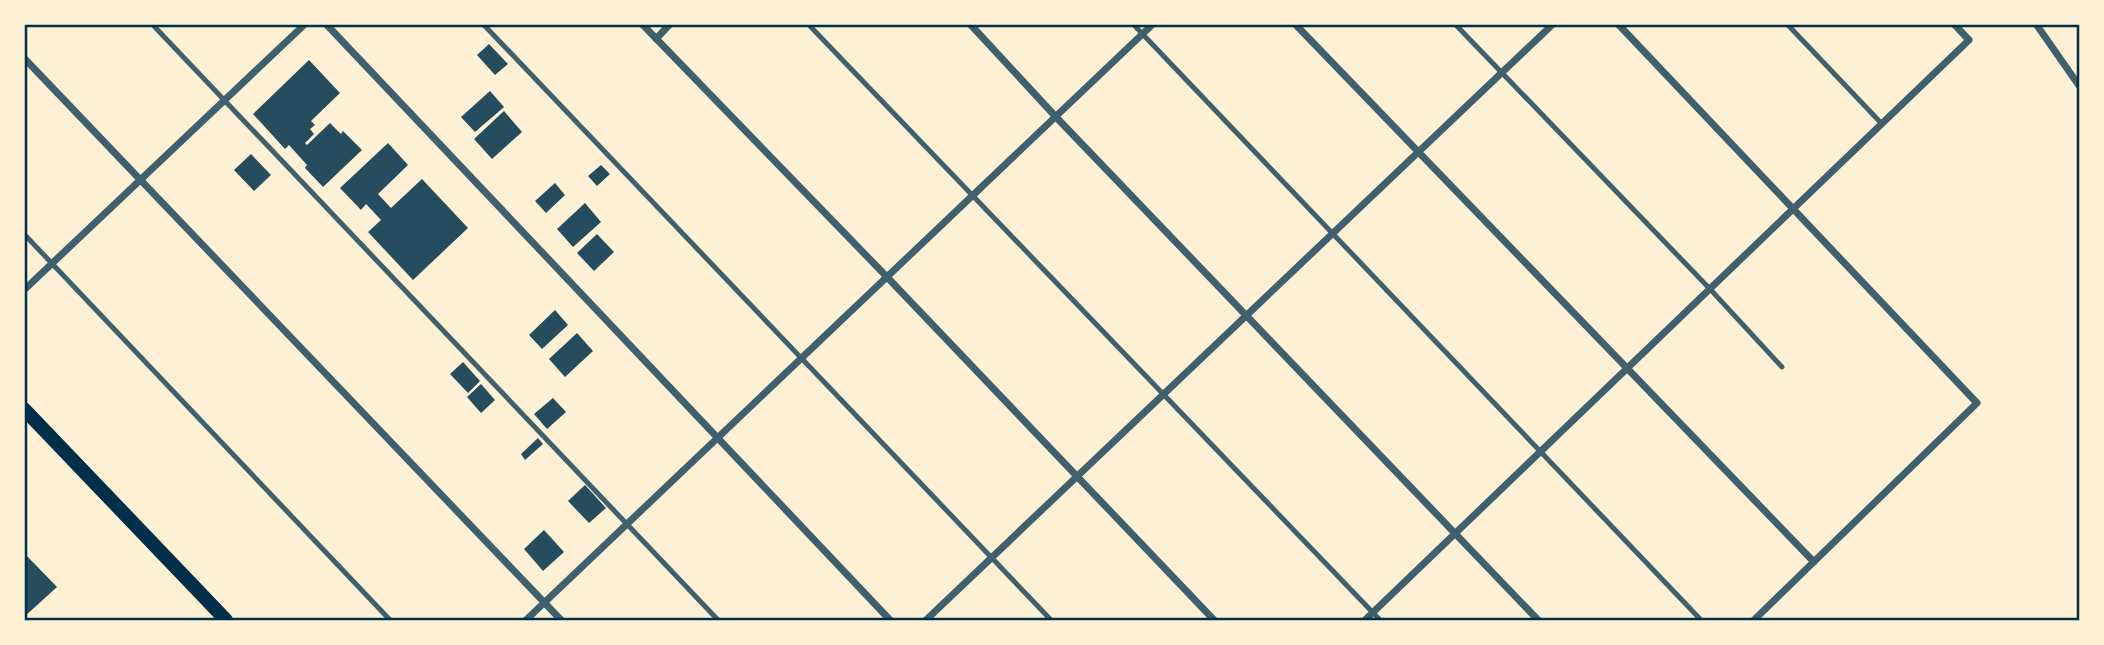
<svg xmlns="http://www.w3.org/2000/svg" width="2104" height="645" viewBox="0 0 2104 645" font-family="'Roboto Condensed',sans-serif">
  <rect width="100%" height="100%" fill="#fdf0d5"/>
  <path fill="#264d5e" d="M489 44 508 64 495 75 477 55Z
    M309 60 340 93 311 121 315 125 310 129 314 134 305 143 307 145 330 123 341 134 343 131 362 150 323 187 305 168 307 165 289 145 285 149 253 114Z
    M490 91 504 107 475 132 461 117Z
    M504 111 522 132 492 159 474 139Z
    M388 143 408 165 378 194 391 208 422 179 468 228 413 280 368 232 381 220 366 204 361 210 340 188Z
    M251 154 271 175 254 191 234 170Z
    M601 165 610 174 597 186 588 176Z
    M555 183 565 195 546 213 535 201Z
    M585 203 601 222 573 247 557 229Z
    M597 234 614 252 594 271 577 253Z
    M555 310 568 325 542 349 529 335Z
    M577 333 593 351 565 377 549 359Z
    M463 362 480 381 468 393 450 374Z
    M481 384 495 400 481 413 467 397Z
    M553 398 566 412 547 429 534 414Z
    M538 438 543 444 525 460 521 454Z
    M585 485 606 508 589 523 568 501Z
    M544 530 564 552 543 571 524 549Z
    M24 553 57 587 24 617Z"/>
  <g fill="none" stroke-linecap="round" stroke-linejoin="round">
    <path stroke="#3f606c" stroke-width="5" d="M152 24 718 620
      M483 24 1051 620
      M808 24 1380 620
      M1133 24 1701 620
      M1455 24 1710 289 1782 367
      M1787 24 1882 124
      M24 234 390 620"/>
    <path stroke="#3f606c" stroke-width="7" d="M326 24 890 620
      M642 24 887 277 1214 620
      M970 24 1056 117 1538 620
      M1295 24 1814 562
      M1618 24 1977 403 1754 620
      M2036 24 2080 87
      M656 39 670 24
      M24 58 561 620
      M24 290 305 24
      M526 620 1153 24
      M926 620 1553 24
      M1365 620 1969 40 1954 24"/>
    <path stroke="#003049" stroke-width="14" d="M24 409 226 620"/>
  </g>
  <rect width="2104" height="645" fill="none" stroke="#fdf0d5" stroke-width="52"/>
  <rect x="26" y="26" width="2052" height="593" fill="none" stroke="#003049" stroke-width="2.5"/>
</svg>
